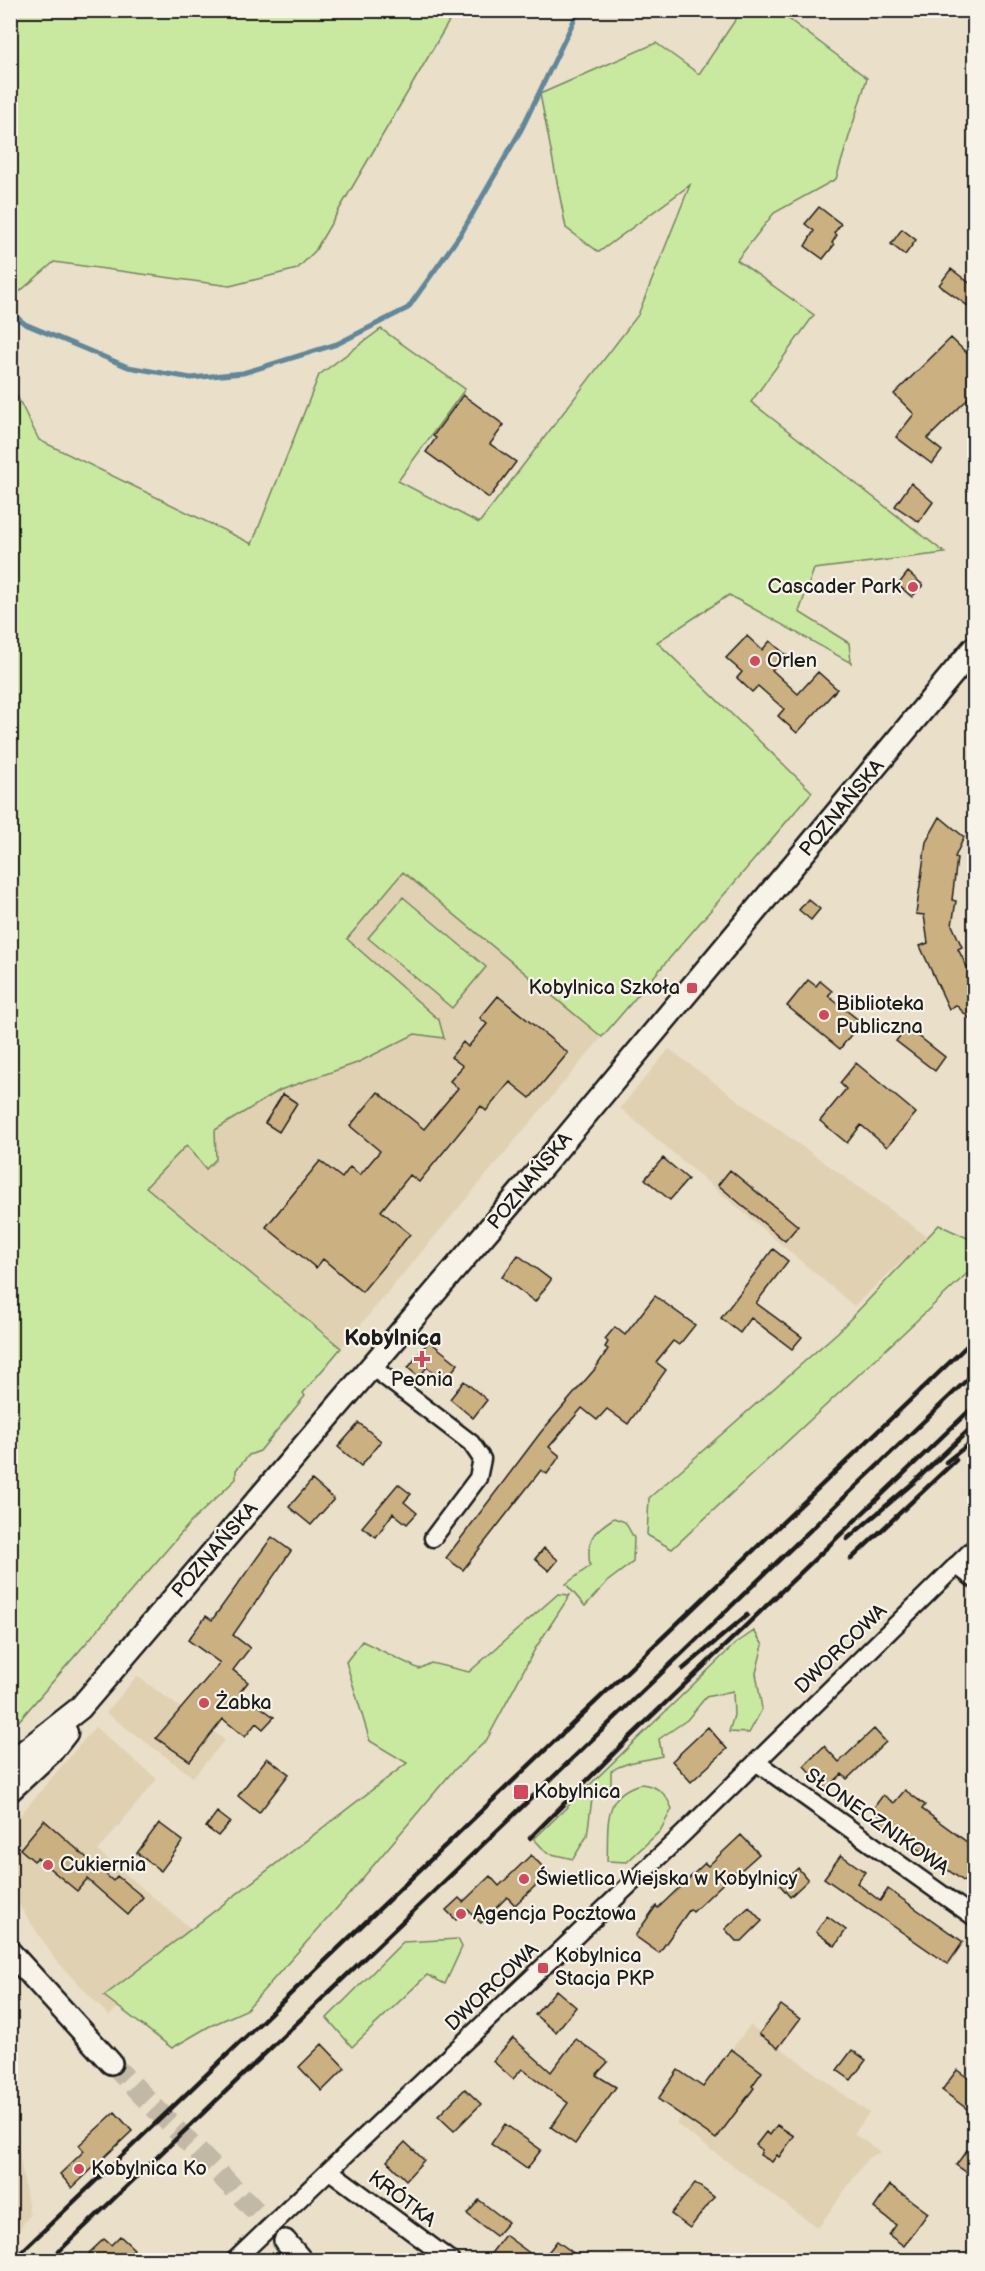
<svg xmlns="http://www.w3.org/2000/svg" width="985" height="2271" viewBox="0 0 985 2271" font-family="'Balsamiq Sans',sans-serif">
  <rect width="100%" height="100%" fill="#eadfc9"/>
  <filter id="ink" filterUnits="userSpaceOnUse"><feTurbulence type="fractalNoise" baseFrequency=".0167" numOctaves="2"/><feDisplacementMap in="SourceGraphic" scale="12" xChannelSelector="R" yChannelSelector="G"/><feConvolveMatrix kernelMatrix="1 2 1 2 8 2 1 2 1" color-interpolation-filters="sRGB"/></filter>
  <g filter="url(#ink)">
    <path fill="#e1d1b3" d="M403 872 602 1037 341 1348 142 1184Z
      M669 1049 750 1109 928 1237 854 1306 620 1108Z
      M137 1676 225 1740 193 1777 106 1713Z
      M95 1727 157 1779 98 1851 195 1932 109 2016 54 1958 11 1893 10 1827Z
      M750 2025 869 2113 854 2134 881 2152 868 2158 818 2228 676 2124Z
      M11 2108 30 2215 11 2240H10Z"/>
    <path fill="#cae9a0" stroke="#73825e" stroke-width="1.5" d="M11 10H455V11L315 251 297 269 230 286 54 262 11 299Z
      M742 10 778 11 867 78 836 179 774 213 737 260 814 315 751 402 945 553 814 569 799 612 849 643 851 663 729 595 657 642 812 792 602 1037 403 872 347 939 439 1020 444 1038 415 1034 357 1063 280 1090 215 1130 216 1159 206 1169 187 1145 146 1187 341 1348 303 1393 305 1396 260 1451 249 1455 236 1470V1479L190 1523 16 1724 11 1726V384L39 440 252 544 319 375 381 329 465 389 398 481 479 523 638 315 690 185 599 252 566 228 540 94 656 43 699 74Z
      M403 897 486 967 452 1008 368 938Z
      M939 1225 974 1241V1267L672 1549 647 1535 649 1498 838 1332Z
      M614 1518 625 1522 634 1538 633 1562 608 1581 585 1606 566 1584 590 1566C586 1540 592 1532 614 1518Z
      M558 1594 570 1595 535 1649 486 1741 452 1772 345 1899 246 2010 208 2027 172 2048 104 1996 407 1763 370 1741 346 1662 362 1641 419 1669 431 1663 469 1672Z
      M754 1631 763 1645 756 1673 762 1709 749 1733 729 1732 734 1715 733 1691 706 1697 687 1720 659 1739 662 1756C644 1761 626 1761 611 1771V1787L592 1799 587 1836 573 1859 547 1853 534 1839 735 1644Z
      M641 1784C658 1786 666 1793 672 1809L660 1831 627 1862 607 1861C609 1827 601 1794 641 1784Z
      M458 1939 462 1947 445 1984 427 1975 352 2047 327 2018 403 1942Z"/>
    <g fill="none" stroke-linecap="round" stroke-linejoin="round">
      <path stroke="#60879a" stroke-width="5" d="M10 312 25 324 128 367 191 378 243 373 337 344 408 308 462 232 522 128 579 10"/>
    </g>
    <path fill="#cbb181" stroke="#1c1c1c" stroke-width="1.5" d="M819 207 841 224 834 233 837 235 832 243 834 245 823 259 805 246 814 231 805 224Z
      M902 229 916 240 905 255 891 244Z
      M951 269 975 287V311L939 285Z
      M951 338 975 361V392L927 439 942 451 932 464 896 437 914 414 894 394Z
      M463 395 504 425 490 444 516 462 489 498 426 452 436 438 433 436Z
      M911 483 933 502 919 522 895 506Z
      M908 572 923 585 912 597 898 585Z
      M747 636 762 650 770 641 786 655 772 670 798 694 818 672 837 689 797 733 778 716 784 709 758 686 752 692 737 678 742 672 726 658Z
      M940 817 964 837 955 857 957 858 952 900 956 901 952 925 962 947 958 949 975 983V1024L956 1005 949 1009 920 946 928 943 924 915 916 914 926 842Z
      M808 899 820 909 811 920 799 910Z
      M808 980 816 986 820 981 832 991 828 996 861 1022 840 1049 787 1006Z
      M498 996 568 1053 530 1098 510 1082 486 1111 481 1106 419 1182 410 1175 381 1211 410 1234 362 1292 323 1259 316 1268 266 1227 320 1161 342 1178 350 1167 360 1175 380 1151 350 1126 378 1092 424 1129 458 1088 450 1081 463 1066 451 1057 463 1042 468 1047 487 1024 480 1018Z
      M907 1027 945 1057 935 1071 896 1041Z
      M856 1063 916 1113 887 1147 861 1125 847 1143 820 1121 846 1089 840 1083Z
      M283 1094 297 1103 279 1132 265 1123Z
      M663 1158 688 1179 670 1200 645 1179Z
      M730 1170 798 1226 785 1241 718 1185Z
      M773 1249 788 1261 756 1303 802 1337 792 1349 751 1318 740 1333 721 1318Z
      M518 1255 551 1280 535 1302 502 1277Z
      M655 1296 695 1325 679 1345 673 1341 656 1362 666 1370 628 1424 607 1409 597 1420 582 1408 549 1447 560 1456 547 1474 541 1470 463 1570 446 1558 541 1432 595 1369 608 1349 605 1347 608 1342 605 1339 615 1327 625 1335Z
      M429 1341 458 1364 444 1381 427 1367 419 1377 408 1368Z
      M464 1381 487 1400 473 1418 450 1399Z
      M359 1423 381 1441 361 1466 338 1447Z
      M312 1480 334 1499 311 1525 289 1507Z
      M398 1484 411 1494 404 1502 417 1513 407 1524 393 1513 376 1537 362 1527Z
      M272 1537 291 1551 233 1635 250 1648 233 1670 248 1682 240 1692 274 1717 263 1729 256 1723 245 1737 223 1719 190 1761 156 1738 220 1663 188 1640 206 1616 212 1620Z
      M544 1548 558 1560 549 1571 535 1559Z
      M708 1727 727 1749 691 1782 672 1761Z
      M874 1729 886 1742 847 1779 842 1774 826 1789 804 1766 824 1746 839 1762Z
      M267 1758 289 1774 259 1813 238 1796Z
      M905 1790 925 1805 922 1809 975 1848V1889L881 1823 884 1819 872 1810 883 1795 894 1803Z
      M217 1812 230 1822 218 1836 206 1827Z
      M44 1820 113 1881 117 1876 143 1897 128 1915 87 1879 77 1891 37 1858 34 1861 20 1849Z
      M159 1823 183 1841 161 1871 137 1853Z
      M741 1835 759 1854 740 1871 738 1869 693 1912 690 1909 659 1953 635 1936 656 1906 658 1908 705 1863 708 1866Z
      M531 1855 549 1873 515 1905 507 1897 481 1923 468 1910 456 1920 446 1910 459 1898 463 1902 490 1876 499 1886Z
      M841 1855 865 1872 857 1883 880 1901 888 1889 963 1942 948 1964 824 1878Z
      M798 1868 808 1880 790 1897 780 1885Z
      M749 1907 762 1921 742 1941H736L725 1929Z
      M827 1916 846 1930 835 1946 816 1932Z
      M556 1990 576 2007 556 2032 535 2015Z
      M781 2005 800 2019 778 2048 759 2034Z
      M513 2038 551 2072 576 2039 608 2062 596 2075 616 2087 575 2144 551 2127 568 2103 522 2069 513 2079 493 2061Z
      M322 2044 345 2068 322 2091 299 2067Z
      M731 2049 762 2072 752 2086 754 2088 716 2139 658 2099 678 2070 703 2087Z
      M852 2050 866 2060 851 2080 837 2070Z
      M957 2070 975 2083V2115L942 2090Z
      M465 2089 481 2104 454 2131 438 2116Z
      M115 2112 132 2131 72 2188 60 2174 84 2151 79 2145Z
      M505 2124 541 2150 527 2169 491 2144Z
      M777 2125 794 2136 779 2157 777 2155 772 2162 760 2155 762 2150 756 2145 766 2132 770 2135Z
      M975 2139V2178L956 2165Z
      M405 2142 424 2160 406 2180 387 2161Z
      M695 2183 714 2197 690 2228 671 2214Z
      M890 2185 928 2213 904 2246 889 2235 896 2225 874 2208Z
      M479 2200 508 2222 496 2236 467 2214Z
      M505 2235 539 2260H486Z
      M120 2236 134 2249 124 2259 126 2260H96L89 2253 104 2239 111 2245Z
      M557 2241 583 2260H542Z"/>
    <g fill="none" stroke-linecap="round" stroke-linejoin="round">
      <path stroke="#c1b8a6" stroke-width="21" stroke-dasharray="21 10" stroke-linecap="butt" d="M111 2063 284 2240"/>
      <defs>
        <path id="minor" d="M372 1367 471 1443 482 1459 478 1478 433 1538
          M956 1565 974 1579
          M756 1762 974 1917
          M330 2171 450 2260
          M235 2260 685 1832 974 1548"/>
        <path id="tertiary" d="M10 1952 111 2063
          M285 2241 301 2260"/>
        <path id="secondary" d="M10 1763 80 1708 547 1161 974 648
          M10 1790 51 1752 66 1733"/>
      </defs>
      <use href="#minor" stroke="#1c1c1c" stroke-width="21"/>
      <use href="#tertiary" stroke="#1c1c1c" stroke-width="26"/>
      <use href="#secondary" stroke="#1c1c1c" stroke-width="27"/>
      <use href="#minor" stroke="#f7f3e8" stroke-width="16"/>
      <use href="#tertiary" stroke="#f7f3e8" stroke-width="21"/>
      <use href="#secondary" stroke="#f7f3e8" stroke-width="22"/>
      <path stroke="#1c1c1c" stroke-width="4.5" d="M946 1462 974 1440
        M847 1539 913 1483 974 1425
        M851 1559 956 1460
        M683 1669 747 1615
        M530 1838 631 1736 974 1406
        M13 2260 974 1339
        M50 2260 974 1373"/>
    </g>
  </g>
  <g fill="#d1495b" stroke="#f7f3e8" stroke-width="2">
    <circle cx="913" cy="587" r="6"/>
    <circle cx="755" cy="661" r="6"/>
    <rect x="686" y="982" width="12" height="12" rx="3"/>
    <circle cx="824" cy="1015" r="6"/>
    <path d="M419 1350h6v6h6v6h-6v6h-6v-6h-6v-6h6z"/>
    <circle cx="204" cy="1703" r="6"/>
    <rect x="513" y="1784" width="16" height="16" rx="3"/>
    <circle cx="48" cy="1865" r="6"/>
    <circle cx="524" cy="1879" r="6"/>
    <circle cx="461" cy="1914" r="6"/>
    <rect x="537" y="1962" width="12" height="12" rx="3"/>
    <circle cx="79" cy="2169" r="6"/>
  </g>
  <g text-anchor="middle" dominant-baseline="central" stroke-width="4.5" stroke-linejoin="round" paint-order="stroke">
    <g font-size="20" fill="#1c1c1c" stroke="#f7f3e8" text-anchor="start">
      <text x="901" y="587" text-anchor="end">Cascader Park</text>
      <text x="767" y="661">Orlen</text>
      <text x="680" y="988" text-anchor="end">Kobylnica Szkoła</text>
      <text x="836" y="1004">Biblioteka<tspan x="836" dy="23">Publiczna</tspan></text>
      <text x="422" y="1380" text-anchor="middle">Peonia</text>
      <text x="216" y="1703">Żabka</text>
      <text x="534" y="1792">Kobylnica</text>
      <text x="60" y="1865">Cukiernia</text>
      <text x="536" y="1879">Świetlica Wiejska w Kobylnicy</text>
      <text x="473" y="1914">Agencja Pocztowa</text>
      <text x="555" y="1956">Kobylnica<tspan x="555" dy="23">Stacja PKP</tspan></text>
      <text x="91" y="2169">Kobylnica Ko</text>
    </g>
    <g font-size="20" fill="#1c1c1c" stroke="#f7f3e8">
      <text transform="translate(842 808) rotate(-50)">POZNAŃSKA</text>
      <text transform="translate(530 1181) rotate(-50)">POZNAŃSKA</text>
      <text transform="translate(215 1550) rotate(-49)">POZNAŃSKA</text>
      <text transform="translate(841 1649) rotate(-44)">DWORCOWA</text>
      <text transform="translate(877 1822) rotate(35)">SŁONECZNIKOWA</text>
      <text transform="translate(492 1987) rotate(-43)">DWORCOWA</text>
      <text transform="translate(402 2199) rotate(37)">KRÓTKA</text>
    </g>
    <g font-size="22" font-weight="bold" fill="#1c1c1c" stroke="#f7f3e8">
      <text x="393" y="1338">Kobylnica</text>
    </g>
  </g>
  <rect width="985" height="2271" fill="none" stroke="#f7f3e8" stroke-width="36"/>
  <rect x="18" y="18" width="949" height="2235" fill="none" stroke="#1c1c1c" stroke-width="2" filter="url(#ink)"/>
</svg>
